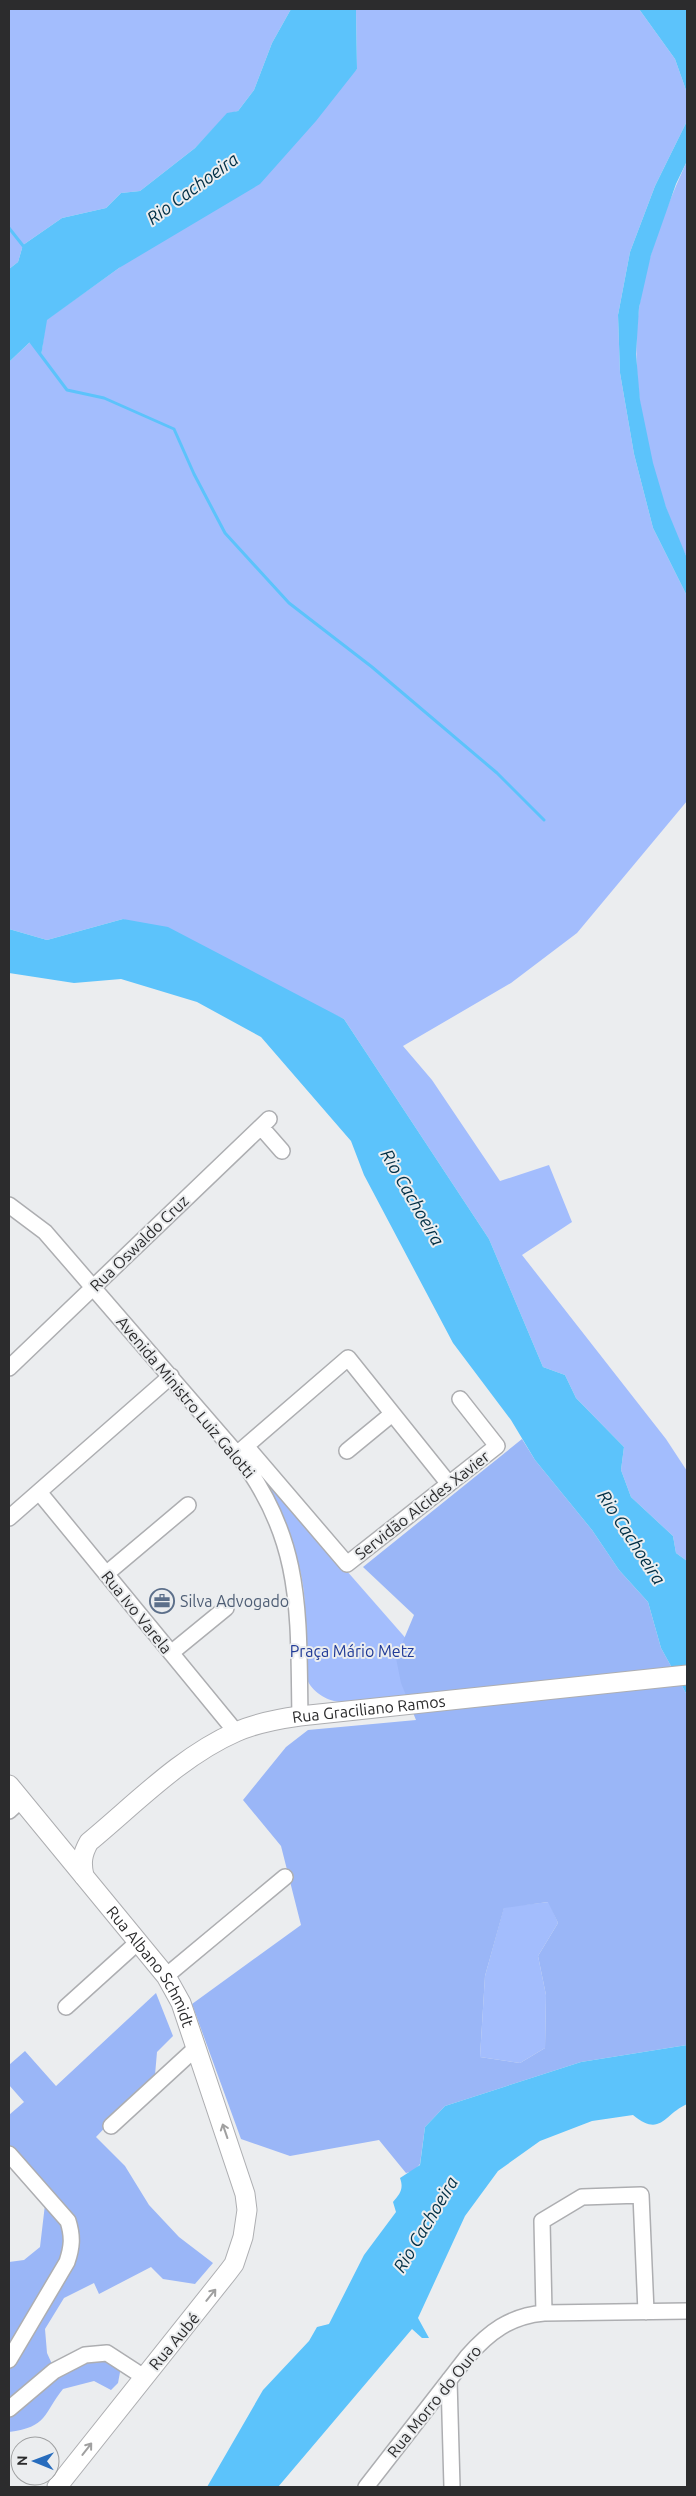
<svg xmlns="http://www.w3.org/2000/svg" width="696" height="2496" viewBox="0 0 696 2496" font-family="Ubuntu,sans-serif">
  <rect width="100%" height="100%" fill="#ebedef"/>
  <path fill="#a3bdfd" d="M9 9H291L272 43 254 90 238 111 227 114 195 148 140 191 121 193 106 208 62 218 23 245 18 262 9 269Z
    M356 9H639L675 59 687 93V121L655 186 630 252 618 315 620 373 634 454 653 528 687 596V801L577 933 511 983 403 1046 432 1080 500 1181 549 1165 572 1222 522 1255 666 1439 687 1471V1561L676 1553 673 1536 631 1497 621 1470 624 1447 576 1398 565 1375 543 1367 489 1239 344 1019 123 919 47 940 9 929V362L30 342 41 356 46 320 119 268 357 69Z
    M687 161V558C652 486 628 388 639 308 646 258 666 207 687 161Z
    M269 1482 451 1690C425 1693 398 1696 372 1699 360 1700 346 1704 334 1701 321 1698 308 1687 305 1674 300 1645 308 1615 303 1586 298 1549 278 1518 269 1482Z
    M549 1902 558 1923 538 1956 546 1995 545 2048 520 2063 480 2057 485 1976 504 1907Z"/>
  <path fill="#9ab6f7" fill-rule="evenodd" d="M522 1439 535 1460 592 1530 619 1570 648 1602 661 1648 687 1695V2045L581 2062 445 2106 425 2127 420 2164 414 2171 406 2173 379 2140 290 2156 241 2139 192 2004 301 1925 281 1846 243 1800 286 1747 308 1730 416 1720 401 1683 396 1658 414 1615 363 1567ZM548 1902 558 1923 538 1956 546 1995 545 2048 520 2063 480 2057 485 1976 504 1908Z
    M156 1993 173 2036 157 2052 155 2075 96 2137 125 2166 149 2205 179 2237 213 2263 195 2284 163 2279 151 2267 99 2294 94 2283 64 2298 45 2329 47 2353 52 2364 92 2352 121 2367 118 2383 111 2390 94 2381 63 2389C43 2414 48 2427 9 2432V2262L24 2260 40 2247 46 2196 43 2182 9 2145V2115L24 2102 9 2085V2065L25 2051 56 2086Z"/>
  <path fill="#5cc3fb" d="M291 9H356L357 69 316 121 260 184 119 268 47 320 41 356 30 342 9 362V269L18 262 23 245 62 218 106 208 121 193 140 191 195 148 227 113 238 111 254 90 272 43Z
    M639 9H687V93L675 59Z
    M687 121V161L676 184 651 255 639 308 636 354 640 400 653 463 666 507 687 558V596L653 528 634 454 620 373 618 315 630 252 655 186Z
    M123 919 168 927 344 1019 489 1239 543 1367 565 1375 576 1398 624 1447 621 1470 631 1497 673 1536 676 1553 687 1561V1695L661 1648 648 1602 619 1570 592 1530 535 1460 511 1420 453 1343 364 1175 351 1141 261 1037 197 1002 121 979 74 983 9 973V929L47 940Z
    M687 2045V2104C664 2114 661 2138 633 2115L592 2121 540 2141 498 2171 465 2216 418 2318 429 2338H422L412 2329 278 2487H207L263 2390 309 2341 317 2327 329 2324 364 2255 396 2212 393 2202C400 2194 404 2189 400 2178L420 2165 425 2127 445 2106 581 2062Z"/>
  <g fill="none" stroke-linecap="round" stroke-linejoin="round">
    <path stroke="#5cc3fb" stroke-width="3" d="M9 228 24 247
      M28 338 67 390 104 398 174 429 194 474 225 533 289 603 372 667 497 773 544 820"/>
    <defs>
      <path id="minor" d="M261 1127 282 1151
        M9 1205 45 1232 237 1454C304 1540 298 1614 300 1716
        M9 1368 269 1119
        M246 1446 347 1564 497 1446 460 1399
        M347 1451 392 1414
        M238 1453 348 1358 449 1484
        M39 1492 236 1732
        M9 1518 171 1376
        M106 1574 188 1505
        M171 1653 226 1608
        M9 1811 21 1800
        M166 1976 285 1877
        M66 2007 138 1942
        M111 2126 197 2047
        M9 2154 68 2221C73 2237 72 2247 67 2262L9 2360
        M544 2313 542 2221 582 2197 641 2195 646 2312
        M449 2380 452 2487
        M9 2409 54 2371 85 2355 107 2353 144 2377
        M366 2487 467 2357C489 2332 510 2316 544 2313L687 2311"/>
      <g id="major">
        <path id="s1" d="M9 1785 166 1976 181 2003 245 2194 247 2210 243 2237 234 2264 228 2272 57 2487"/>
        <path id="s2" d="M84 1876C81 1863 82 1854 89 1842 135 1804 181 1756 236 1732 256 1723 278 1719 300 1716L687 1675"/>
      </g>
    </defs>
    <use href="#minor" stroke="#adaeb1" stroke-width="18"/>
    <use href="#major" stroke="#adaeb1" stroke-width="21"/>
    <use href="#minor" stroke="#fff" stroke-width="15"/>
    <use href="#major" stroke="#fff" stroke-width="19"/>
  </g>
  <defs><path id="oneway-shaft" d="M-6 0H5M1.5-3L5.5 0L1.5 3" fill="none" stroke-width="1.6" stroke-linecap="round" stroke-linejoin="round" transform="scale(1.25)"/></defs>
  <g stroke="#a0a0a0">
    <use href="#oneway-shaft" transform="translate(225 2131) rotate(-109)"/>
    <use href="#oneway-shaft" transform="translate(211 2295) rotate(-51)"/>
    <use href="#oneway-shaft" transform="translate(87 2449) rotate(-52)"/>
  </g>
  <defs>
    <symbol id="office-ring" viewBox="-11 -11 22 22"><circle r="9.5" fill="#ebedef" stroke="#5c6f8a" stroke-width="1.5"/><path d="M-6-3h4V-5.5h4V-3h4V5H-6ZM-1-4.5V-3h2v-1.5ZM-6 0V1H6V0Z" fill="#5c6f8a"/></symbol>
  </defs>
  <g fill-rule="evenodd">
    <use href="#office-ring" x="148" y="1587" width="28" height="28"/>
  </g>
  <g text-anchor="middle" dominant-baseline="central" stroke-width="4" stroke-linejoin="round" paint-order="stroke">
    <g font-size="16" fill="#2c2c2d" stroke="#ebedef">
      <text transform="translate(139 1243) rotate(-44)">Rua Oswaldo Cruz</text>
      <text transform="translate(186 1397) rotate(50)">Avenida Ministro Luiz Galotti</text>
      <text transform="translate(422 1505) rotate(-38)">Servidão Alcides Xavier</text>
      <text transform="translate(137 1612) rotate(51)">Rua Ivo Varela</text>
      <text stroke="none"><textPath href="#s2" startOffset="355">Rua Graciliano Ramos</textPath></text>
      <text stroke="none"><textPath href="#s1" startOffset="231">Rua Albano Schmidt</textPath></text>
      <text transform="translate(174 2341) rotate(-50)">Rua Aubé</text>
      <text transform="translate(434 2401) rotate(-51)">Rua Morro do Ouro</text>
    </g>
    <g font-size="16" fill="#4e5e75" stroke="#ebedef" text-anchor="start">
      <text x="180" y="1601">Silva Advogado</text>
    </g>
    <g font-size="16" fill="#213b97" stroke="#ebedef">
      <text x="352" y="1651">Praça Mário Metz</text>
    </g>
    <g font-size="18" font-style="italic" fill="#002f45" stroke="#ebedef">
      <text transform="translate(192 188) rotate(-36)">Rio Cachoeira</text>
      <text transform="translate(413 1197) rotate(60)">Rio Cachoeira</text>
      <text transform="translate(632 1537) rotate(57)">Rio Cachoeira</text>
      <text transform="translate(425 2224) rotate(-59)">Rio Cachoeira</text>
    </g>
  </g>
  <rect width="696" height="2496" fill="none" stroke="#2c2c2d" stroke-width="20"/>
  <g transform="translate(35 2461) rotate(271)"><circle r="24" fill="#ebedef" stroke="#9fa0a1"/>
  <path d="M0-4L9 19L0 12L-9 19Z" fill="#276cbd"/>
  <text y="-8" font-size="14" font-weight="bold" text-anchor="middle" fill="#2c2c2d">N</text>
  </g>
</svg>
